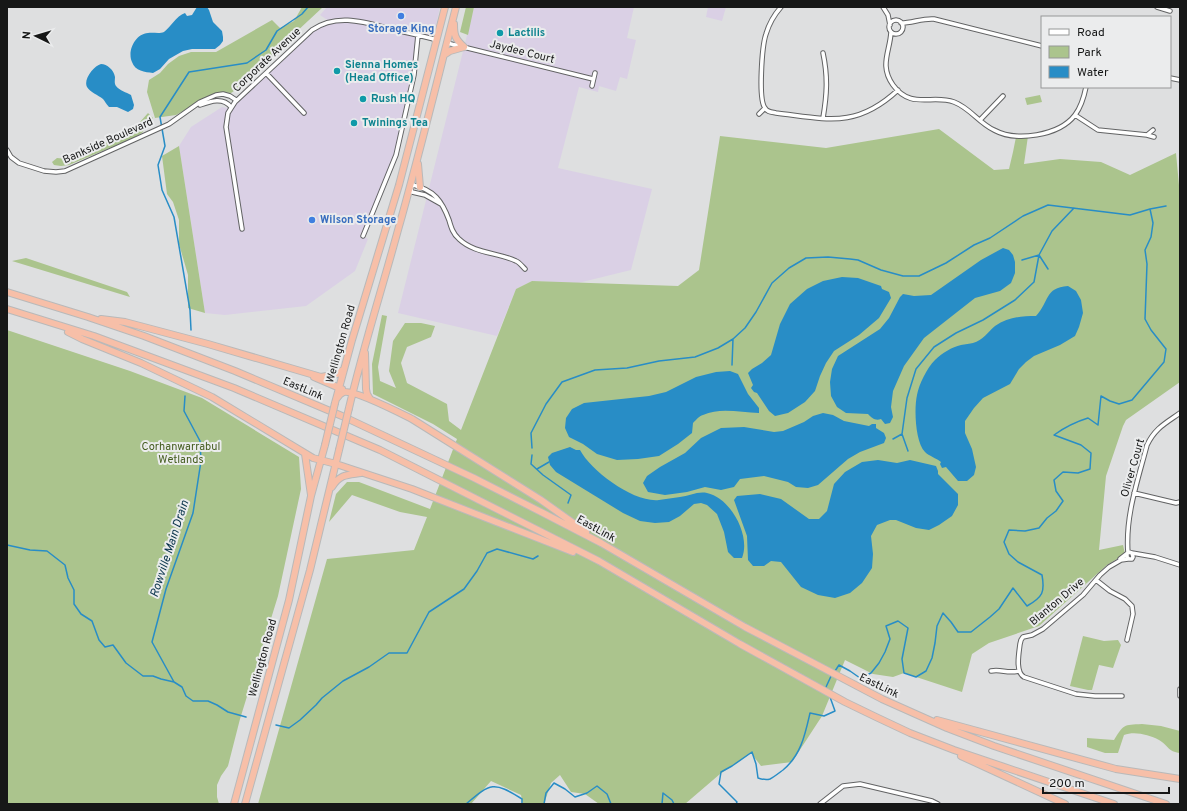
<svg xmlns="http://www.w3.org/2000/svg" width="1187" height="811" viewBox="0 0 1187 811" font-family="Overpass,sans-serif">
  <rect width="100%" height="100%" fill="#dedfe0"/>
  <path fill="#dad0e5" d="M327 7H440L433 39 418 35 414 75 396 155 363 236 368 239 355 271 306 306 225 315 205 313 179 146 191 127 222 107 227 108 235 102 312 30 329 21 320 15Z
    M474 7H634L627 38 636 40 627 79 620 77 616 91 599 86 598 92 579 87 558 168 652 189 631 270 578 283 532 281 516 289 497 336 398 313Z
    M708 7H726L722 21 706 17Z"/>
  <path fill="#abc48d" d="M302 7H323L294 34 295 35 240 88 234 91 231 93 221 92 213 94 176 115 155 118 147 92 149 80 160 73 168 64 179 56 191 52H216L272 20 280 28 294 21Z
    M466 7H474L468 35 460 32Z
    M1040 95 1042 102 1027 105 1025 98Z
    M148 113 153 118 142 133 131 139 69 165 61 166 54 165 52 162 57 158 67 159 77 155 82 151 91 149 98 144 116 139 123 134 131 132Z
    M939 129 994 170 1009 169 1013 152 1016 137 1028 136 1024 164 1060 159 1101 162 1130 175 1176 153 1180 196V382L1126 420 1123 426 1106 476 1099 550 1123 545 1125 554 1107 565 1039 626 989 643 972 654 962 692 904 673 893 677 873 674 845 660 822 716 792 762 761 766 751 753 720 774 685 804H599L585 794 571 792 560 775 551 783 544 804H523L521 795 491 781 471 804H258L327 559 414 550 427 517 400 512 352 495 329 522 336 494 347 482H359L430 509 457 439 433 424 373 394 372 364 382 315 387 316 378 367 380 381 396 388 389 371 393 341 405 323H421L435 326 431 337 407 347 401 363 407 383 447 404 449 421 461 430 516 289 532 281 678 286 699 270 720 136 826 148Z
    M179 146 205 313 188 308V275L179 244V220L173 202 167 194 162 156Z
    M26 258 127 292 130 297 12 261Z
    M7 330 130 371 202 398 299 457 301 489 278 596 240 719 228 766 221 776 217 785V797L219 804H7Z
    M1083 636 1104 641 1118 640 1121 645 1113 668 1099 665 1092 690H1088L1070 686Z
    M1142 724 1161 726 1180 731V753C1168 752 1168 745 1159 740 1149 735 1135 731 1124 735L1118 753H1105L1087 747V738L1114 740C1124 724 1123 725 1142 724Z"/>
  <path fill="#288dc6" d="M197 7H207L209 10 213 22 222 31 223 37V41L220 45 215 49H192L183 51 169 59 160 69 153 73C145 72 135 71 132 62 127 51 135 34 148 33 153 32 159 34 164 32 171 27 176 16 185 13L187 16 192 15Z
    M101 64C107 64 114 70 115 77 115 80 114 83 116 86 120 91 126 92 131 95L134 105 133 109 128 112 117 107H109C106 104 105 101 103 99 98 95 90 92 87 87 83 79 94 66 101 64Z
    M1003 248 1009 250 1013 255 1015 262V273L1011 283 1000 291 975 298 924 338 904 366 893 391 891 407 893 417 890 423 885 424 881 419C875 421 872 418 868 414L846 413 837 407 831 396 830 382 832 369 838 356 880 329 889 318 900 297 903 294 914 296 931 295 981 260Z
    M842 277 858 278 881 286 882 289 889 292 891 298 879 318 859 335 834 351 826 363 820 376 815 391 805 402 788 413 775 416 769 411 757 393 754 392 751 388 753 385 748 373 752 369 762 363 771 355 780 324 790 304 807 289 823 281Z
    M1068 286 1076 291 1081 300 1083 313 1079 327 1075 336 1060 345 1034 356 1026 362 1019 369 1010 384 983 398 974 408 965 421V433L972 449 976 467 974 475 967 481H958L946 467 942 468 940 464 941 462C936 458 929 456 925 452 915 442 914 408 917 395 919 384 927 368 935 360 942 353 952 347 961 345 965 344 970 344 973 343 983 340 988 332 995 326 1008 317 1021 316 1036 316 1050 301 1044 288 1068 286Z
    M730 371 738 374 748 394 759 408V413C741 413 721 407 703 415 699 416 696 420 693 423L692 433 678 444 659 456 638 459 617 460 597 454 583 444 569 437 565 428 566 418 572 409 584 403 649 396 666 392 696 377 716 372Z
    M823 413 833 415 844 421 869 426 872 424H876V428L884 433 886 438 884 443 860 452 848 459 818 485 808 488 796 487 788 482 764 476 740 479 734 487 721 490 705 487 687 492 665 495 648 492 643 483 647 476 660 467 685 453 701 438 721 428 744 427 774 432 783 431 804 422 813 416Z
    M570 447 576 450H580C591 471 634 503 659 500 666 499 673 498 680 497 689 496 698 491 707 493 731 498 751 536 742 558H734L728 552 724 532 717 514 707 505 701 503 694 504 680 516 669 522 655 523 640 521 623 513 556 472 550 465 548 457 552 453Z
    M878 460 897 463 910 460 936 466 938 471V474L958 494V505L952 516 939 525 929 530 916 528 896 520H890L877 525 871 536 873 554 872 568 862 583 850 593 835 598 818 595 801 587 781 562 771 561 764 566H753L748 560 747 536 734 500 737 496 760 494 781 499 809 519H819L827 511 834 484 845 472 862 462Z"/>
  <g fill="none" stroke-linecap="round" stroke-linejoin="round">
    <path stroke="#288dc6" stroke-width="1.5" d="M1022 260 1039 255 1048 269
      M191 330 190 310 174 217 162 190 158 165 165 146 160 117 189 72 247 63 266 50 277 31 302 14 308 7
      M732 365 733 339
      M893 439 902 434
      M532 448 531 433 546 404 562 382 595 370 627 368 659 361 695 357 718 348 733 339 745 328 756 312 772 283 789 268 806 258 828 257 850 259 858 260 881 270 903 276H919L946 263 974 245 990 238 1023 216 1048 205 1130 215 1150 209
      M908 451 902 434 907 398 916 369 934 347 956 333 983 320 1015 300 1034 282 1039 255 1052 231 1074 208
      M532 455 531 464 543 475 571 495 568 503
      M537 469 549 462
      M7 545 30 550 47 551 65 565 68 578 74 590V604L81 614 92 621 99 640 105 647 113 645 126 663 143 676H153L161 679 174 682 182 687 186 696 193 701H208L217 705 228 712 246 717
      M835 671 839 665 850 671 860 678 871 673 879 663 885 652 890 639 886 626 898 621 908 628 902 659 904 673 916 677 926 671 932 658 935 643 937 626 943 613 951 622 958 632H971L990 617 999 609 1013 588 1027 606C1043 597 1045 592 1042 575L1018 562 1009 554 1004 542 1009 530 1025 531 1039 528 1047 518 1056 511 1063 501 1056 491 1054 480 1063 472 1078 473 1090 469 1091 453 1081 445 1054 435C1065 427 1075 422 1088 418L1098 425 1101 396 1110 401 1119 404 1132 400 1164 362 1166 349 1151 330 1145 319 1147 264 1145 250 1151 237 1153 223 1150 209 1166 206
      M174 682 152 642 166 589 193 513 201 461 200 441 184 411 185 396
      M827 689 826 687 832 674
      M276 725 289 728 300 720 316 705 322 698 343 681 369 667 389 653H407L429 612 464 589 477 571 487 553 497 549 533 559 538 556
      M466 804C491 783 493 781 522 799V804
      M544 804 546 793 554 783 565 789 575 797 587 793 597 786 607 794 611 804
      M662 804 663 793 672 800 674 804
      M736 804 737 802 719 784 721 772 732 766 752 752 756 764 758 778C761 779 767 780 770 779 774 777 779 773 783 770 801 755 805 735 810 713L824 716 835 711 830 697"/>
    <defs>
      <path id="street" d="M781 7C774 15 769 24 766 34 762 46 758 99 765 108 767 112 771 112 776 113 827 119 856 129 898 90
        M883 7 888 15 890 25
        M1157 7 1170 11
        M889 27a7 7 0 1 1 14 0a7 7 0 1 1-14 0Z
        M901 23C912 23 923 18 934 19L1042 46
        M891 32C890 52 879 65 893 85 911 110 932 94 954 102 970 108 979 123 994 130 1016 142 1059 136 1075 115 1081 107 1084 97 1086 87
        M447 43 593 79
        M266 73 304 113
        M1170 78 1180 80
        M592 86 595 73
        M200 105C211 101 223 97 231 107
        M759 114 765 108
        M1075 115 1098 130 1147 135 1154 137
        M823 118C827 94 828 77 823 53
        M980 120 1003 96
        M1147 135 1153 130
        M7 150 11 157 19 163 44 171 56 172 65 171 169 124 200 102 216 95 223 94 230 96 236 100
        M441 204 425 195 412 192 410 188 413 185C434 190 442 201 449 220 451 227 453 234 459 239 475 254 497 252 516 261 519 262 522 266 525 269
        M242 229 226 127 228 113 235 102 312 30C338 12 367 23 395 30 409 33 423 36 437 40
        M363 236 396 155 414 75 418 35
        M1134 493 1176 503 1180 502
        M1128 553C1125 516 1138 480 1147 445 1155 428 1166 423 1180 413
        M1132 553 1155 557 1180 565
        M1120 559 1129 552 1132 553 1133 557 1132 559H1129L1127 557V555
        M1096 580 1110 591 1125 599 1132 606 1133 614 1127 640
        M991 671C1002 669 1007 674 1019 671
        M1180 689V696
        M1122 696H1095L1076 694 1024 677C1015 672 1019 653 1020 644L1021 640 1023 637 1032 635 1043 629 1083 595 1100 575 1109 567 1121 560 1128 559
        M820 804 843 786 860 784 932 801 938 804"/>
      <path id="highway" d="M454 24C454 35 455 39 464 47
        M444 55 450 51 464 47
        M418 164 420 187
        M7 292 88 317 144 336 235 371 342 416 474 478 543 513 601 543 745 627 882 699 947 728 994 746 1166 804
        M7 309 94 336 234 388 380 450 599 561 740 644 845 702 876 717 910 733 954 750 1114 804
        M101 319 125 322 208 344 321 377 337 374 343 370
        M68 332 82 339 141 363 212 397 313 458 336 464 412 489 573 552
        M365 353 366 389 367 394 370 399
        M314 377 342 389
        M337 398C339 395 341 393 344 392 355 390 400 413 412 419L541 500 586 532
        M335 403 352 340 399 185 445 7
        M349 408C363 348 382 289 398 230 419 156 437 81 456 7
        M305 454 311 495
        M332 487C340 474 347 475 361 473
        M937 720 1116 769 1180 779
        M961 756 1065 804
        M234 804 289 600 311 496 325 445
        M245 804 310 570 339 450"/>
    </defs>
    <use href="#street" stroke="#626364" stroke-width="5.5"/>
    <use href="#highway" stroke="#b9b9b9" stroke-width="8"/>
    <use href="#street" stroke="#fff" stroke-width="3.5"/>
    <use href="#highway" stroke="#f7bfa8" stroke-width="6"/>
    <defs>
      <path id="highway-bridge" d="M325 445 335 403
        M339 450 349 408"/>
    </defs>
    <use href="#highway-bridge" stroke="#b9b9b9" stroke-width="8" stroke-linecap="butt"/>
    <use href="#highway-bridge" stroke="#f7bfa8" stroke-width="6"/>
  </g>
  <g fill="#3f7fe0" stroke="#ebeced" stroke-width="1.5">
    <circle cx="401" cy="16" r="4"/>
    <circle cx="312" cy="220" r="4"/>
  </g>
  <g fill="#0f9aa8" stroke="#ebeced" stroke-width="1.5">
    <circle cx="500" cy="33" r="4"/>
    <circle cx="337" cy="71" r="4"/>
    <circle cx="363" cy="99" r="4"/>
    <circle cx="354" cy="123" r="4"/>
  </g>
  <g text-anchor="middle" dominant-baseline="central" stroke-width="4" stroke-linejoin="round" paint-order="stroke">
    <g font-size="11" font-weight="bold" fill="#366cbe" stroke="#ebeced">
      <text x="401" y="29">Storage King</text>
      <text x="320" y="220" text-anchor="start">Wilson Storage</text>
    </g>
    <g font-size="11" font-weight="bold" fill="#0d838f" stroke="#ebeced" text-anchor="start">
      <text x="508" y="33">Lactilis</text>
      <text x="345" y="65">Sienna Homes<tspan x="345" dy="13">(Head Office)</tspan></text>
      <text x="371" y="99">Rush HQ</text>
      <text x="362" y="123">Twinings Tea</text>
    </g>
    <g font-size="11" fill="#161717" stroke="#ebeced">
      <text transform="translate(522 52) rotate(14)">Jaydee Court</text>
      <text transform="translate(267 60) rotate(-43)">Corporate Avenue</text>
      <text transform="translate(108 141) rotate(-24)">Bankside Boulevard</text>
      <text transform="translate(341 344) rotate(-74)">Wellington Road</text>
      <text transform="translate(303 389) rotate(23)">EastLink</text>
      <text transform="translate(1133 468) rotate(-74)">Oliver Court</text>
      <text transform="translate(596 529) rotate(29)">EastLink</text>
      <text transform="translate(1057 602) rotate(-40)">Blanton Drive</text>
      <text transform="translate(263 658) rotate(-75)">Wellington Road</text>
      <text transform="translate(879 686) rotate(26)">EastLink</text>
    </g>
    <g font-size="11" fill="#455d20" stroke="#ebeced">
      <text x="181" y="447">Corhanwarrabul<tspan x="181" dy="13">Wetlands</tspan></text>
    </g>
    <g font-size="12" font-style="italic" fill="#063149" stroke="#ebeced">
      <text transform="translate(170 549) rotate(-72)">Rowville Main Drain</text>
    </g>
  </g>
  <rect width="1187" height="811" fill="none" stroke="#161717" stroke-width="16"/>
  <rect x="1041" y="16" width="130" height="72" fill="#ebeced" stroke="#969797"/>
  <rect x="1049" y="29" width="20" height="6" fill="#ffffff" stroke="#969797"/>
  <text x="1077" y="36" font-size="12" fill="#161717">Road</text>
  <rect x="1049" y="46" width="20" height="12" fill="#abc48d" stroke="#969797"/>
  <text x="1077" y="56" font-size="12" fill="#161717">Park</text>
  <rect x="1049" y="66" width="20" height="12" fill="#288dc6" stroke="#969797"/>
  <text x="1077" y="76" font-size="12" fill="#161717">Water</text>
  <g transform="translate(36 36) rotate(275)" stroke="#ebeced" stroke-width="3" paint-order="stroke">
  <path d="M0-3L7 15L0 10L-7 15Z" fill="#161717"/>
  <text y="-6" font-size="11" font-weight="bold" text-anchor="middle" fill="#161717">N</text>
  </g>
  <path d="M1043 787v6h126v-6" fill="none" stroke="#161717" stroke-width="2"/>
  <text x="1049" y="787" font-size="12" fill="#161717" stroke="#ebeced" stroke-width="3" paint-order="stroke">200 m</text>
</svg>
